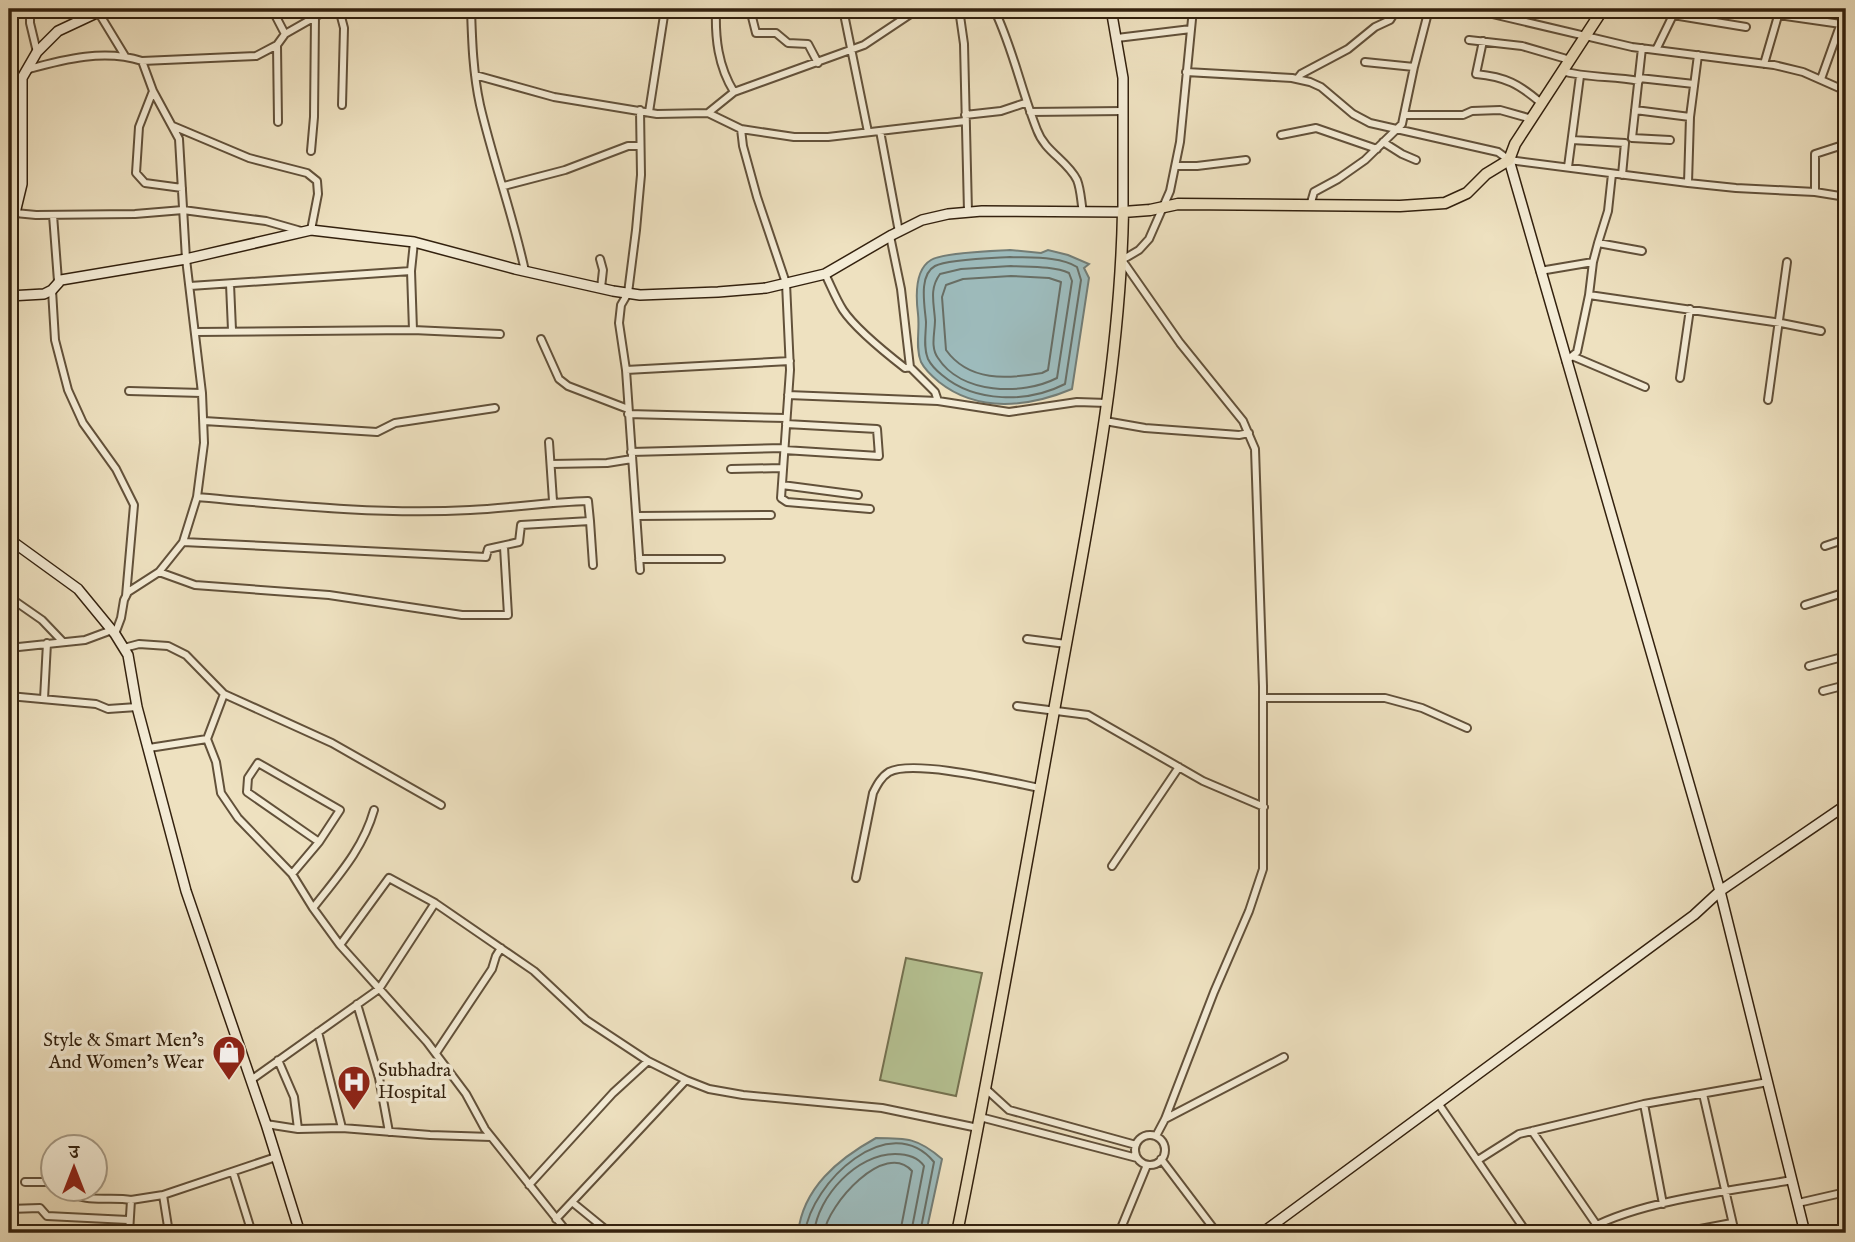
<svg xmlns="http://www.w3.org/2000/svg" width="1855" height="1242" viewBox="0 0 1855 1242" font-family="'IM FELL English','Noto Serif Devanagari',serif">
  <rect width="100%" height="100%" fill="#eee1c0"/>
  <filter id="stains"><feTurbulence type="fractalNoise" baseFrequency=".00286" numOctaves="4"/><feColorMatrix values="0 0 0 0 .2 0 0 0 0 .09 0 0 0 0 .02 0 0 0 .5 -.17"/></filter>
  <radialGradient id="worn" r=".72"><stop offset=".6" stop-color="#630" stop-opacity="0"/><stop offset="1" stop-color="#630" stop-opacity=".3"/></radialGradient>
  <path fill="#b6c394" stroke="#747251" stroke-width="2" d="M906 958 982 973 956 1096 880 1080Z"/>
  <path fill="#9dbbbc" stroke="#737d76" stroke-width="2" d="M1010 250 1041 253 1048 250 1068 255 1089 264 1084 268 1089 278 1072 389C1029 407 978 413 939 382 933 377 925 370 921 362 915 347 920 330 918 314 916 298 914 270 931 260 944 252 993 251 1010 250Z
    M876 1138C907 1138 918 1138 942 1159L926 1233H798C803 1188 838 1159 876 1138Z"/>
  <g fill="none" stroke-linecap="round" stroke-linejoin="round">
    <path stroke="#686e65" stroke-width="2" d="M1010 257C1030 258 1060 256 1077 267L1081 280 1065 384C1028 403 975 403 942 375 937 371 931 365 928 359 923 347 926 334 926 322 925 307 918 275 935 266 948 259 994 258 1010 257Z
      M1011 266C1028 267 1054 266 1069 273L1072 281 1057 378C1022 396 961 394 938 358 930 347 935 333 935 320 934 303 929 289 940 274L961 269Z
      M1011 276 1049 278 1061 282 1048 370 1042 373C1007 379 969 382 946 350L942 297 946 285 963 279Z
      M805 1233C811 1183 889 1108 934 1162L920 1233
      M814 1233C818 1196 857 1154 895 1154 906 1154 917 1156 924 1166L911 1233
      M824 1233C828 1204 885 1140 912 1171L900 1233"/>
    <defs>
      <path id="minor" d="M30 9V23L37 52
        M272 9 285 34
        M339 9 344 28 342 105
        M471 9C472 41 473 73 480 105 493 161 513 215 525 271
        M716 9C715 38 718 66 734 92
        M750 9 756 33H776L788 43 808 44 818 63
        M843 9 868 132
        M959 9 964 44 968 212
        M994 9C1013 48 1021 90 1037 130 1045 152 1067 160 1077 180 1081 190 1081 202 1083 212
        M1471 9 1632 47 1774 65 1803 72 1846 91
        M97 10 125 56
        M228 12 236 9
        M1673 15 1746 27
        M1778 15 1841 24
        M1117 38 1191 29
        M1469 40 1522 46 1570 60
        M1483 41 1476 74C1506 77 1519 84 1541 103
        M277 45 278 122
        M1642 48 1632 138 1670 140
        M1656 50 1676 9
        M1365 62 1414 67
        M1764 64 1780 9
        M29 69C65 59 105 49 142 61L256 56 277 45 285 34 329 9
        M1562 71C1587 78 1613 76 1639 81
        M1186 72 1292 78 1310 82 1321 87 1353 114 1370 123 1498 152 1509 160 1688 183 1736 188 1815 192 1846 197
        M475 75 554 97 657 114 708 113 741 129 794 137H828L965 121
        M1639 78 1694 84
        M1297 79 1301 74 1348 49 1375 27 1390 20 1395 12 1401 9
        M1821 79 1846 9
        M153 91 139 127 136 173 145 183 182 188
        M9 95 21 93
        M1635 110 1690 117
        M649 112 665 9
        M1030 112 1123 111
        M708 113 734 92 864 45 918 9
        M965 115 1001 111 1025 103
        M1404 115H1463L1472 111 1500 110 1532 119
        M173 126 249 158 307 173 317 181 318 194 311 230
        M741 129 743 146 757 197 786 283 790 370 781 498 787 502 870 509
        M880 131 899 232
        M1281 135 1316 128 1377 149
        M1572 140 1625 143 1622 175
        M1383 142 1402 154 1416 160
        M311 151 314 117 315 16
        M1176 166H1197L1246 160
        M1568 167 1580 76
        M1688 183 1690 117 1698 55
        M504 186 565 170 628 146H640
        M1815 192V154L1846 144
        M1310 206 1314 192 1338 179 1365 160 1402 124 1414 67 1429 9
        M15 213 36 215 135 214 183 210 266 221 301 231
        M53 215 58 281
        M890 236 901 289 910 367 935 392 938 401
        M414 242 411 271 413 330 500 334
        M1598 243 1608 211 1612 174
        M600 259 603 270 601 288
        M1540 271 1593 262 1598 243 1642 251
        M825 274C831 286 836 299 843 310 855 328 887 354 905 368L910 367
        M230 284 232 330
        M190 286 411 271
        M52 290 55 340 68 390 83 423 116 469 134 505 126 596
        M1589 295 1781 323 1821 331
        M196 332 413 330
        M541 339 559 379 568 386 628 409
        M1572 356 1645 387
        M1566 361 1577 352 1589 295 1593 262
        M626 370 790 361
        M1680 378 1690 309
        M129 391 202 393
        M788 395 938 401 1009 412 1077 402 1107 403
        M1768 400 1787 262
        M628 414 786 418
        M204 421 377 432 395 423 495 408
        M1105 421 1145 428 1239 435 1249 433
        M549 442 553 501
        M784 450 879 456 877 429 786 424
        M631 452 784 448
        M551 464 607 463 632 459
        M731 469 783 468
        M782 485 858 495
        M197 497C287 505 379 515 470 510 510 508 549 502 588 501L590 521
        M637 516 771 515
        M183 542 486 557 488 549 519 542 521 525 590 521 593 565
        M1825 546 1846 539
        M639 559H721
        M640 570 626 370 619 323 621 305 628 293 636 230 641 175 640 110
        M159 572 195 585 329 595 462 615H508L504 547
        M9 597 42 620 63 642
        M1805 605 1846 592
        M115 634 121 618 124 600 128 592 159 572 183 542 197 497 204 443 202 393 186 259 179 139 153 91 142 61
        M1027 639 1066 644
        M9 648 85 640 112 630
        M124 648 139 644 168 646 186 655 224 694 332 743 441 805
        M1809 666 1846 656
        M1823 691 1846 685
        M9 696 96 704 108 709 137 707
        M1263 698H1385L1422 708 1467 728
        M44 699 47 643
        M1017 706 1088 715 1203 781 1264 807
        M207 739 224 694
        M149 748 207 739 216 762 221 793 238 818 292 874 313 908
        M1112 866 1179 767
        M292 874 319 842 247 792 248 778 258 763 340 810 319 842
        M856 878 873 793C877 785 881 777 889 772 914 759 1009 782 1040 788
        M340 945 313 908C338 876 363 849 374 810
        M357 1004 379 1078 389 1132
        M318 1032 342 1128
        M436 1053 492 969 496 956 501 948
        M278 1060 294 1097 298 1129
        M251 1080 379 989 435 903
        M986 1089 1009 1110 1136 1145
        M1703 1094 1735 1233
        M1438 1103 1527 1233
        M1644 1104 1663 1204
        M980 1117 1137 1158
        M1165 1119 1284 1057
        M266 1124 298 1129 342 1128 430 1135 491 1137
        M1532 1131 1596 1224
        M1135 1150a15 15 0 1 1 30 0a15 15 0 1 1-30 0Z
        M1156 1136 1165 1119 1214 992 1249 911 1263 869V686L1255 449 1243 421 1180 343 1122 260 1139 250 1149 239 1170 191 1180 142 1193 9
        M1161 1159 1217 1233
        M1478 1160 1519 1134 1644 1104 1768 1082
        M9 1168H10
        M233 1172 252 1233
        M25 1182H52
        M529 1185 613 1093 648 1061
        M68 1190C84 1204 110 1196 131 1200
        M163 1195 169 1233
        M572 1202 610 1233
        M1798 1203 1846 1192
        M9 1209 40 1208 47 1216 128 1220
        M556 1219 686 1080
        M129 1233 131 1200 163 1195 276 1157
        M568 1233 485 1129 466 1094 427 1042 340 945 389 878 435 903 534 971 586 1020 648 1061 686 1080 709 1089 743 1095 882 1108 978 1128
        M1119 1233 1147 1165
        M1582 1233C1633 1201 1732 1191 1792 1180
        M1679 1233 1732 1223"/>
      <path id="secondary" d="M1509 160 1720 891 1805 1233
        M9 221 15 213 22 184V78L37 52 58 31 105 9
        M9 296 44 294 52 290 61 280 186 259 311 230 414 242 515 269 613 291 640 295 718 292 766 288 825 274 892 235 922 220 948 214 982 211 1123 212V78L1111 9
        M9 539 78 589 115 634 128 655 137 707 186 891 266 1124 300 1233
        M1262 1233 1694 915 1720 891 1846 805"/>
      <path id="primary" d="M957 1233C994 1050 1026 866 1059 683 1087 527 1120 371 1123 212L1150 210 1178 204 1400 206 1445 203 1467 193 1486 174 1509 160 1515 144 1603 9"/>
    </defs>
    <use href="#minor" stroke="#62513a" stroke-width="10"/>
    <use href="#secondary" stroke="#33210e" stroke-width="12"/>
    <use href="#primary" stroke="#33210e" stroke-width="13"/>
    <use href="#minor" stroke="#f4ecd6" stroke-width="6"/>
    <use href="#secondary" stroke="#f4ecd6" stroke-width="9"/>
    <use href="#primary" stroke="#eee1c0" stroke-width="10"/>
  </g>
  <defs>
    <symbol id="shop-pin" viewBox="-11 -11 22 30"><path d="M0 17L-7.5 6A9.5 9.5 0 1 1 7.5 6Z" fill="#8f2418" stroke="#f4ecd6"/><path d="M-5-2.5h2.3a2.7 3.5 0 0 1 5.4 0H5L5.5 6h-11ZM-1.5-2.5h3a1.5 2.3 0 0 0-3 0Z" fill="#fff"/></symbol>
    <symbol id="hospital-pin" viewBox="-11 -11 22 30"><path d="M0 17L-7.5 6A9.5 9.5 0 1 1 7.5 6Z" fill="#8f2418" stroke="#f4ecd6"/><path d="M-5-5h3v3.5h4V-5h3V5h-3V1.5h-4V5h-3Z" fill="#fff"/></symbol>
  </defs>
  <g fill-rule="evenodd">
    <use href="#shop-pin" x="210" y="1033" width="38" height="52"/>
    <use href="#hospital-pin" x="335" y="1063" width="38" height="52"/>
  </g>
  <g text-anchor="middle" dominant-baseline="central" stroke-width="7" stroke-linejoin="round" paint-order="stroke">
    <g font-size="19" fill="#33210e" stroke="#f4ecd6" text-anchor="end">
      <text x="204" y="1041">Style &amp; Smart Men’s<tspan x="204" dy="22">And Women’s Wear</tspan></text>
      <text x="378" y="1071" text-anchor="start">Subhadra<tspan x="378" dy="22">Hospital</tspan></text>
    </g>
  </g>
  <rect width="1855" height="1242" fill="none" stroke="#eee1c0" stroke-width="35"/>
  <rect x="10" y="10" width="1834" height="1221" fill="none" stroke="#33210e" stroke-width="3.5"/>
  <rect x="18" y="18" width="1820" height="1207" fill="none" stroke="#33210e" stroke-width="2"/>
  <g transform="translate(74 1168)"><circle r="33" fill="#f4ecd6" stroke="#a79b86" stroke-width="2"/>
  <path d="M0-5L12 26L0 18L-12 26Z" fill="#8f2418"/>
  <text y="-10" font-size="19" font-weight="bold" text-anchor="middle" fill="#33210e">उ</text>
  </g>
  <rect width="100%" height="100%" filter="url(#stains)"/>
  <rect width="100%" height="100%" fill="url(#worn)"/>
</svg>
